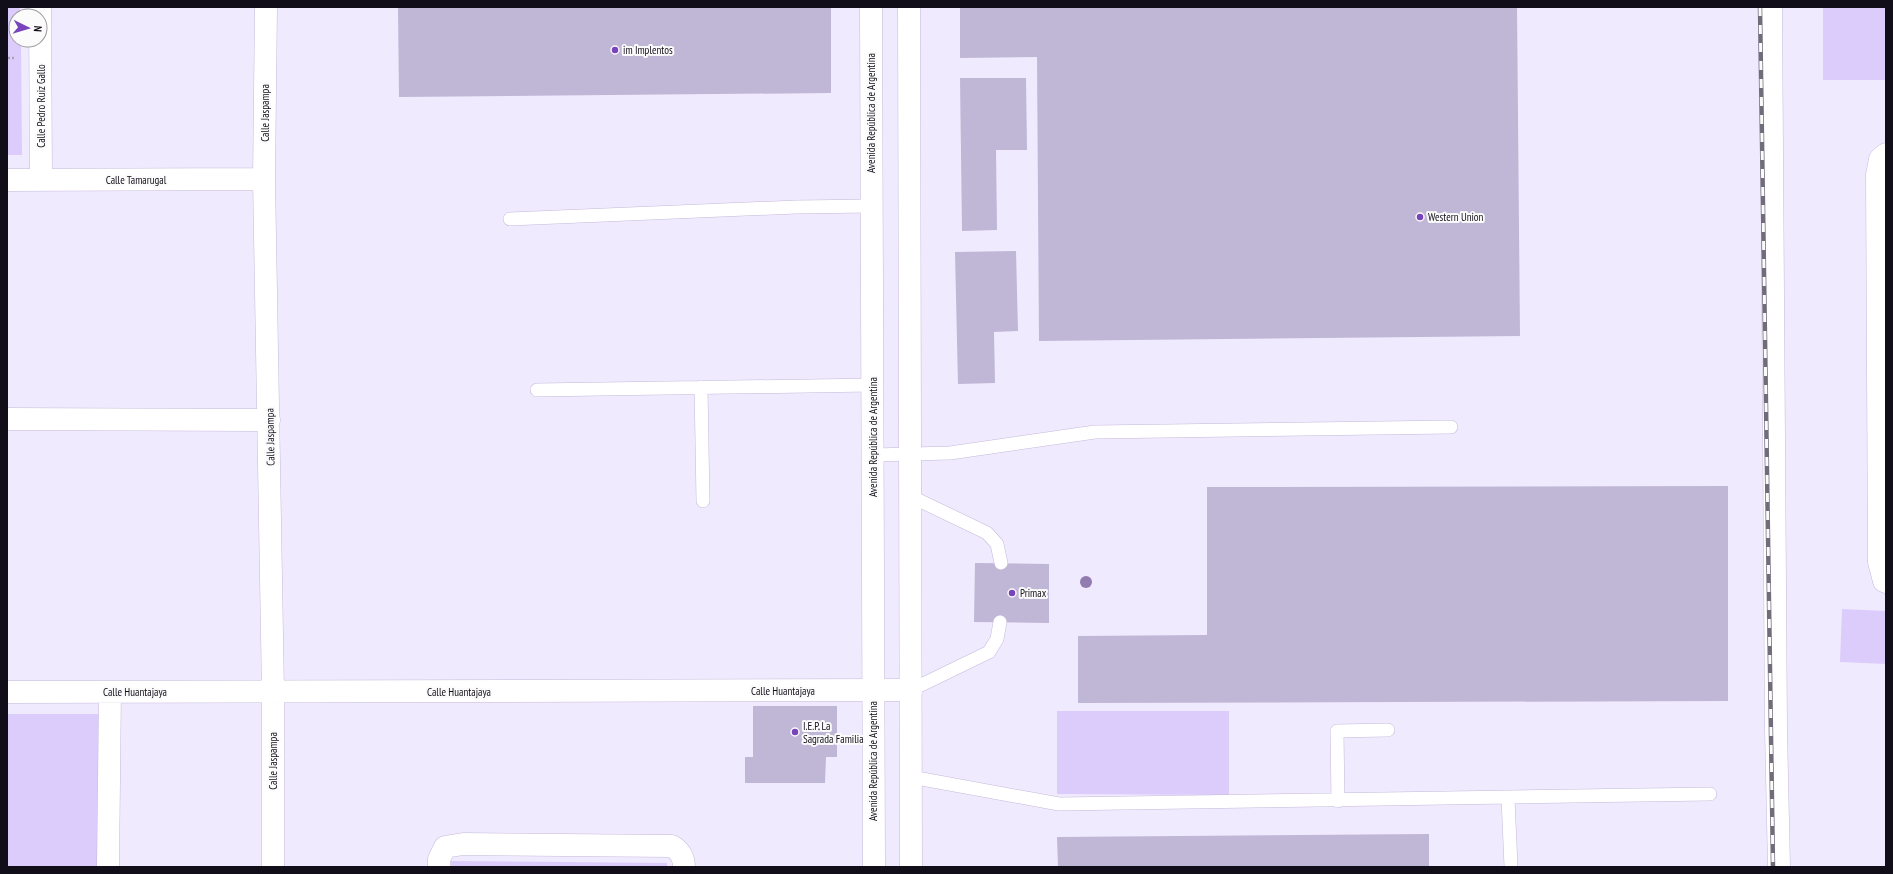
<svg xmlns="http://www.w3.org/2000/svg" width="1893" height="874" viewBox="0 0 1893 874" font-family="'PT Sans Narrow',sans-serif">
  <rect width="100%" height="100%" fill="#f0eafe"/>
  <path fill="#dcccfc" d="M7 7H20V16H16V40H21L22 155H7Z
    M1823 7H1886V80H1823Z
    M1842 609 1886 611V664L1840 662Z
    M1057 711H1229V795L1057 794Z
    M7 714H100L98 867H7Z
    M451 861 667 863V867H451Z"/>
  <path fill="#c0b6d6" d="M398 7H831V93L399 97Z
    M960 7H1517L1520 336 1039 341 1037 57 960 58Z
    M960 78H1026L1027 150H996L997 230 962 231Z
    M1016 251 1018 331 994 332 995 383 958 384 955 252Z
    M1728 486V701L1078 703V636L1207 635V487Z
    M975 563 1049 564V623L974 622Z
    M753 706H837V757H826L825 783H745V757H753Z
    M1429 834V867H1058L1057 837Z"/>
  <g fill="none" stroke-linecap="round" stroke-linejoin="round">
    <defs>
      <path id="service" d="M510 219 796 207 872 206
        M701 387 703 501
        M537 390 872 385
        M873 455 950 453 1095 432 1451 427
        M910 496 987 533 997 544 1001 563
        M911 690 989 652 997 639 1000 622
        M911 777 1059 804 1710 794
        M1508 798 1511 867
        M1338 801 1337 731 1388 730"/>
      <path id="minor" d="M40 7 41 180
        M266 7 264 179 273 692V867
        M1771 7 1776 730 1779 867
        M1886 154 1880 159 1877 175 1879 562 1884 581 1886 582
        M7 180 264 179
        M7 419 269 420
        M7 692 911 690
        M108 867 110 692
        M439 867V859L445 847 463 844 672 846C680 851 684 857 684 867"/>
      <path id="secondary" d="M871 7 874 867
        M909 7 911 867"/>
    </defs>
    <use href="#service" stroke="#c4bad9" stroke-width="14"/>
    <use href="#minor" stroke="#c4bad9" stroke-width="23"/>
    <use href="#secondary" stroke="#c4bad9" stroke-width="23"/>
    <path stroke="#a8a3b4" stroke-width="2.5" stroke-dasharray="3 2" stroke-linecap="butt" d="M7 58H14"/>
    <use href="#service" stroke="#fff" stroke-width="13"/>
    <use href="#minor" stroke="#fff" stroke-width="22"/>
    <use href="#secondary" stroke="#fff" stroke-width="22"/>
    <defs>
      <path id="rail" d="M1760 7 1773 867"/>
    </defs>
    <use href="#rail" stroke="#706c7a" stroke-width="4.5"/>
    <use href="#rail" stroke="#fbfbfb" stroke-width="3" stroke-dasharray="9" stroke-linecap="butt"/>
  </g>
  <circle fill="#917baf" cx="1086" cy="582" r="6"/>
  <g fill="#7844bb" stroke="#fbfbfb" stroke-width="1.5">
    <circle cx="615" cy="50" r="4"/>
    <circle cx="1420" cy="217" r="4"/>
    <circle cx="1012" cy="593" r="4"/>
    <circle cx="795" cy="732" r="4"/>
  </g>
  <g text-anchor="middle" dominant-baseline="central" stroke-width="4" stroke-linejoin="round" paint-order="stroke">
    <g font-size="11" fill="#120e19" stroke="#fbfbfb" text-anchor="start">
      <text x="623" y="50">im Implentos</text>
      <text x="1428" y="217">Western Union</text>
      <text x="1020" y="593">Primax</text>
      <text x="803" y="726">I.E.P. La<tspan x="803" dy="13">Sagrada Familia</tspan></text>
    </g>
    <g font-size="11" fill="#120e19" stroke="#fbfbfb">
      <text transform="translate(41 106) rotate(-90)">Calle Pedro Ruiz Gallo</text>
      <text transform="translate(265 113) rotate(-90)">Calle Jaspampa</text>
      <text transform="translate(871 113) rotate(-90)">Avenida República de Argentina</text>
      <text x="136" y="180">Calle Tamarugal</text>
      <text transform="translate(270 437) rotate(-91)">Calle Jaspampa</text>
      <text transform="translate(873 437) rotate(-90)">Avenida República de Argentina</text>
      <text x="783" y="691">Calle Huantajaya</text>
      <text x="135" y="692">Calle Huantajaya</text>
      <text x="459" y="692">Calle Huantajaya</text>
      <text transform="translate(273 761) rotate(-90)">Calle Jaspampa</text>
      <text transform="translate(873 761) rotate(-90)">Avenida República de Argentina</text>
    </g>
  </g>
  <rect width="1893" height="874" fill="none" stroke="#120e19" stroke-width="16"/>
  <g transform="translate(28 28) rotate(95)"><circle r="19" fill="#fbfbfb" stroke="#9e9ca1"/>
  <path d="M0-3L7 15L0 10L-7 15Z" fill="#7844bb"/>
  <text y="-6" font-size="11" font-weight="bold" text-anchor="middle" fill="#120e19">N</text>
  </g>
</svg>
